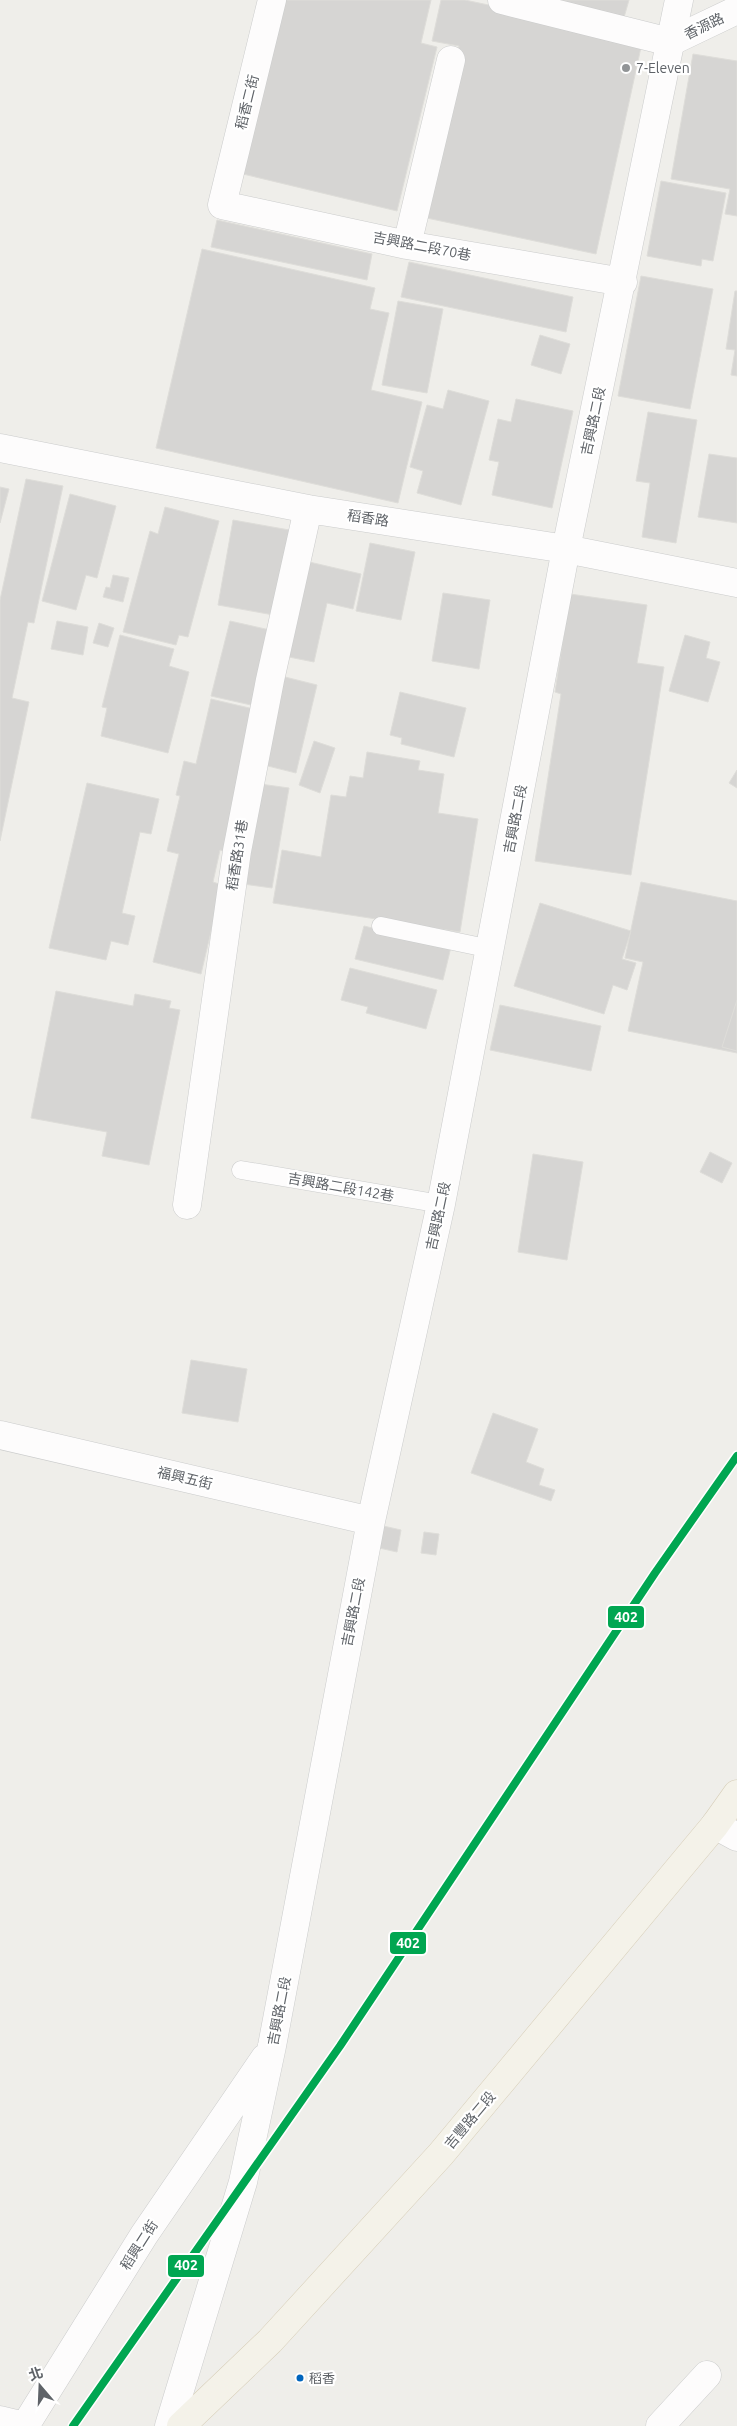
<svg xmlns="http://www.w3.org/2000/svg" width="737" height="2426" viewBox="0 0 737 2426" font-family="Ubuntu,'Noto Sans TC',sans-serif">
  <rect width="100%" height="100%" fill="#efeeea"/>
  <path fill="#d6d5d3" stroke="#deddd9" d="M285 0H431L421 43 437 47 397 211 243 174Z
    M441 0H465L643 38 596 254 422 217 459 46 432 41Z
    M546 0H629L623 21Z
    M693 54 737 61V216L725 214 730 189 671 179Z
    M661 181 726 193 713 261 702 259 701 266 647 256Z
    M217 220 372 254 367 280 211 247Z
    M202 249 375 288 370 309 389 313 371 390 422 402 398 503 156 448Z
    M409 262 573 297 566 332 401 297Z
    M641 276 713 289 690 409 618 396Z
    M735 291H737V376L731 375 735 350 726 349Z
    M398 301 443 309 427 393 382 385Z
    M540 335 570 344 561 374 531 365Z
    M448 390 489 401 461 505 417 493 423 471 410 467 427 405 443 409Z
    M516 399 573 411 552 508 492 495 499 462 489 460 498 419 511 422Z
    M648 412 697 420 676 543 642 537 650 483 636 481Z
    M709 454 737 458V523L698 517Z
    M26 479 63 486 34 623 28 622 12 698 29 702 0 841V600Z
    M0 487 9 489 0 523Z
    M70 494 116 506 97 578 86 575 76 610 42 601Z
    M165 507 219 521 188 637 179 635 176 645 123 632 150 531 158 534Z
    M233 520 295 531 279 616 218 605Z
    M370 543 415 552 401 620 356 611Z
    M305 561 361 574 353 609 327 603 314 662 284 656Z
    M113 575 129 578 123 602 103 597 106 587 110 588Z
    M443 593 490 600 479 669 432 661Z
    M570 594 647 605 637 663 664 667 631 875 535 861 561 694 555 692Z
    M57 621 88 627 83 655 51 649Z
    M230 621 270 630 251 705 211 696Z
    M99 623 114 628 108 647 93 643Z
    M120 635 174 649 169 666 189 672 168 753 101 736 107 708 102 707Z
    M685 635 710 642 706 658 720 662 708 702 669 691Z
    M281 676 317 685 296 773 260 764Z
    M400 692 466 708 454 757 401 744 402 738 390 735Z
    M211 699 258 710 225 851 220 850 213 882 222 885 201 974 153 962 179 854 167 851 180 796 176 795 184 761 196 764Z
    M314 741 335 748 320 793 299 785Z
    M367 752 420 761 418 770 444 774 438 813 478 819 460 932 273 903 282 850 321 857 331 795 346 797 350 776 363 778Z
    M737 770V788L729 783Z
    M87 783 159 799 151 834 140 832 122 913 135 916 128 945 111 941 106 960 49 948Z
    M260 784 289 788 272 888 243 884Z
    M641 882 737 901V1053L628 1031 643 962 625 958Z
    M540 903 631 931 622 959 636 963 627 990 613 985 604 1014 514 986Z
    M364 926 451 947 443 980 355 959Z
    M350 968 437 990 426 1029 366 1013 368 1007 341 1000Z
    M56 991 133 1006 135 994 171 1001 169 1008 180 1010 149 1165 102 1156 107 1132 31 1118Z
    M737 1000V1051L722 1047Z
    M500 1005 601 1026 591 1071 490 1050Z
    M710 1152 732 1163 722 1183 700 1172Z
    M533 1154 583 1162 567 1260 518 1252Z
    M191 1360 247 1369 238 1422 182 1413Z
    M493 1413 538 1429 526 1462 544 1469 539 1485 555 1490 551 1501 471 1473Z
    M379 1525 401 1530 397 1552 375 1547Z
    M424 1532 439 1534 436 1555 421 1553Z"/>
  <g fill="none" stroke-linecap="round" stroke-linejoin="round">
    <defs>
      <path id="service" d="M381 926 491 949
        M241 1170 441 1204"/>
      <path id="minor" d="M272 0 222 205 407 245 623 282
        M502 0 670 42
        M407 245 451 60
        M0 448 308 509 566 549 737 583
        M187 1205 237 851 270 680 308 509
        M0 1435 371 1521
        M715 1825 737 1837
        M0 2420 25 2426
        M25 2426 144 2235 265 2058
        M169 2426 243 2182 272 2046 371 1521 441 1204 566 549 679 0
        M660 2426 707 2375"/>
      <path id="tertiary" d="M670 42 737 10"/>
      <path id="primary" d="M181 2426 270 2341 441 2154 715 1825 737 1794"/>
    </defs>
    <use href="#service" stroke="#cbcccc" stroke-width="19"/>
    <use href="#minor" stroke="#cbcccc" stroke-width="29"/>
    <use href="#tertiary" stroke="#cbcccc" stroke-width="29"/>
    <use href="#primary" stroke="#d7ceb8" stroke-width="29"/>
    <use href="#service" stroke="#fdfcfc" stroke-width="18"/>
    <use href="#minor" stroke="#fdfcfc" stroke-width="28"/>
    <use href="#tertiary" stroke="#fdfcfc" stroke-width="28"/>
    <use href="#primary" stroke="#f4f2e9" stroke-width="28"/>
    <defs>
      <path id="rail-1" d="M73 2426 340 2046 655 1573 737 1456"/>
    </defs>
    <use href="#rail-1" stroke="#fff" stroke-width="11"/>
    <use href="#rail-1" stroke="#00a651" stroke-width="8"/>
  </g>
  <circle fill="#919496" stroke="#fff" stroke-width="2" cx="626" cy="68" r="5"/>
  <circle fill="#0065bd" stroke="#fff" stroke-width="2" cx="300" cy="2378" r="4.5"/>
  <g text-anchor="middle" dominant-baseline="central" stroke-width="4.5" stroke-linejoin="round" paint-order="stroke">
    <g font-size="13" fill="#5f6368" stroke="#fff" text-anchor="start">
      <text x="309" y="2378">稻香</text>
    </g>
    <g font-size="14" fill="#5f6368" stroke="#fff">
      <text transform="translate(704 26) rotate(-26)">香源路</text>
      <text transform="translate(247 102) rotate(-76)">稻香二街</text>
      <text transform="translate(422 246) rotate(11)">吉興路二段70巷</text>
      <text transform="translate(593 421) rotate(-78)">吉興路二段</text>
      <text transform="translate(368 518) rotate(9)">稻香路</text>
      <text transform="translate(515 819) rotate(-79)">吉興路二段</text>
      <text transform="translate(237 855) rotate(-81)">稻香路31巷</text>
      <text transform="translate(341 1187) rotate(10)">吉興路二段142巷</text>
      <text transform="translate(438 1216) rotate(-78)">吉興路二段</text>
      <text transform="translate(185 1478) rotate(13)">福興五街</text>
      <text transform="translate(353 1612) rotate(-79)">吉興路二段</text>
      <text transform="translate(279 2011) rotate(-79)">吉興路二段</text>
      <text transform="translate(470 2120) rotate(-50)">吉豐路二段</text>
      <text transform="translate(139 2245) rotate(-57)">稻興二街</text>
    </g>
    <g font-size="14" fill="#5f6368" stroke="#fff" text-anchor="start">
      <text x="636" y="68">7-Eleven</text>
    </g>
  </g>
  <g stroke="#fff" stroke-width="2">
    <rect x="607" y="1605" width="38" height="24" rx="5" fill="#00a651"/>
    <rect x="389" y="1931" width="38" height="24" rx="5" fill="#00a651"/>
    <rect x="167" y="2254" width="38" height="24" rx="5" fill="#00a651"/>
  </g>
  <g font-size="14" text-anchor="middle" font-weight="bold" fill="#fff">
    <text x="626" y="1622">402</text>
    <text x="408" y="1948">402</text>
    <text x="186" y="2270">402</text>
  </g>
  <g transform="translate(40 2386) rotate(341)" stroke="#ffffff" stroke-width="4" paint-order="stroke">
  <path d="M0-4L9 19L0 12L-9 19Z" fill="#5f6368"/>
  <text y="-8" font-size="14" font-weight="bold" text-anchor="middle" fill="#5f6368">北</text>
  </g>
</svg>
